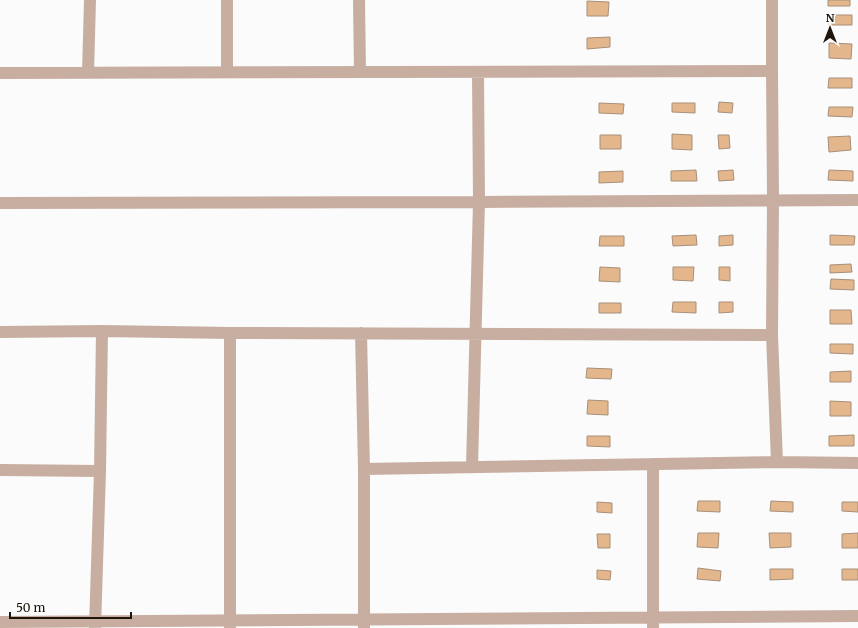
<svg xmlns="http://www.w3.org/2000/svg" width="858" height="628" viewBox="0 0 858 628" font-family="Merriweather,serif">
  <rect width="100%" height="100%" fill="#fbfbfb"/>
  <path fill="#e4b68c" stroke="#a88f79" d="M828 0H850V6H828Z
    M587 1 609 2 608 16H587Z
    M828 15H852V25H829Z
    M610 37V47L587 49V38Z
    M829 43 852 44 851 59 829 58Z
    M829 78H852V88H828Z
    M719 102 733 103 732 113 718 112Z
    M599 103 624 104 623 114 599 113Z
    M672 103H695V113L672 112Z
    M829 107H853L852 117 828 116Z
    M672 134 692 135V150L672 149Z
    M600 135H621V149H600Z
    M718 135H729L730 148 719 149Z
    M850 136 851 150 829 152 828 137Z
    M696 170 697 181H671V171Z
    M733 170 734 180 719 181 718 171Z
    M829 170 853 171V181L828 180Z
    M623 171V182L599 183V172Z
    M696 235 697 245 673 246 672 236Z
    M733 235V245L719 246V236Z
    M830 235 855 236 854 245H830Z
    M600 236H624V246H599Z
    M851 264 852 272 830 273V265Z
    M600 267 620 268V282L599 281Z
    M673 267H694L693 281 673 280Z
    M719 267H730V281L719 280Z
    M831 279 854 280V290L830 289Z
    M673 302H696V313L672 312Z
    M719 302H733V312L719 313Z
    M599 303H621V313H599Z
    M830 310H851L852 324H830Z
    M830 344H853V354L830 353Z
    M587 368 612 369 611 379 586 378Z
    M851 371V382H830V372Z
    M588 400 608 401V415L587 414Z
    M830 401 851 402V416H830Z
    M854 435V446H829V436Z
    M587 436H610V447L587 446Z
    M698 501H720V512L697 511Z
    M771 501 793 502V512L770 511Z
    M597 502 612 503V513L597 512Z
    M842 502H858V512L842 511Z
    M698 533H719L718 548 697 547Z
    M769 533H791V547L770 548Z
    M858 533V548H842V534Z
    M597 534H610V548H598Z
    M698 568 721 571 720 581 697 579Z
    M770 569H793V579L770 580Z
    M842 569H858V580H842Z
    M597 570 611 571 610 580 597 579Z"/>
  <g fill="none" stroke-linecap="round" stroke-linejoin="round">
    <path stroke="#c7aea1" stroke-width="12" d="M227 0V72
      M359 0 360 72
      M772 0V71L773 200 772 335 777 462
      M0 73 772 71
      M88 73 90 0
      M0 203 479 202 858 200
      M0 332 102 331 230 333 772 335
      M230 333V627
      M361 333 364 469V628
      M653 464V628
      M472 467 479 202 478 72
      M364 469 777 462 858 463
      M0 470 100 471
      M0 622 858 616
      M95 628 100 471 102 331"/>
  </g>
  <g transform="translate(830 28)" stroke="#fbfbfb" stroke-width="3" paint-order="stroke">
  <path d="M0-3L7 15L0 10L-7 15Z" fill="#1f150d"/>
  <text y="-6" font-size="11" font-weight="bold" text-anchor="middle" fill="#1f150d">N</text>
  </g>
  <path d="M10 612v6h121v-6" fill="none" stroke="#1f150d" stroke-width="2"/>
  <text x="16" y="612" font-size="12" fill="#1f150d" stroke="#fbfbfb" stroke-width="3" paint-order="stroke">50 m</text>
</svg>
